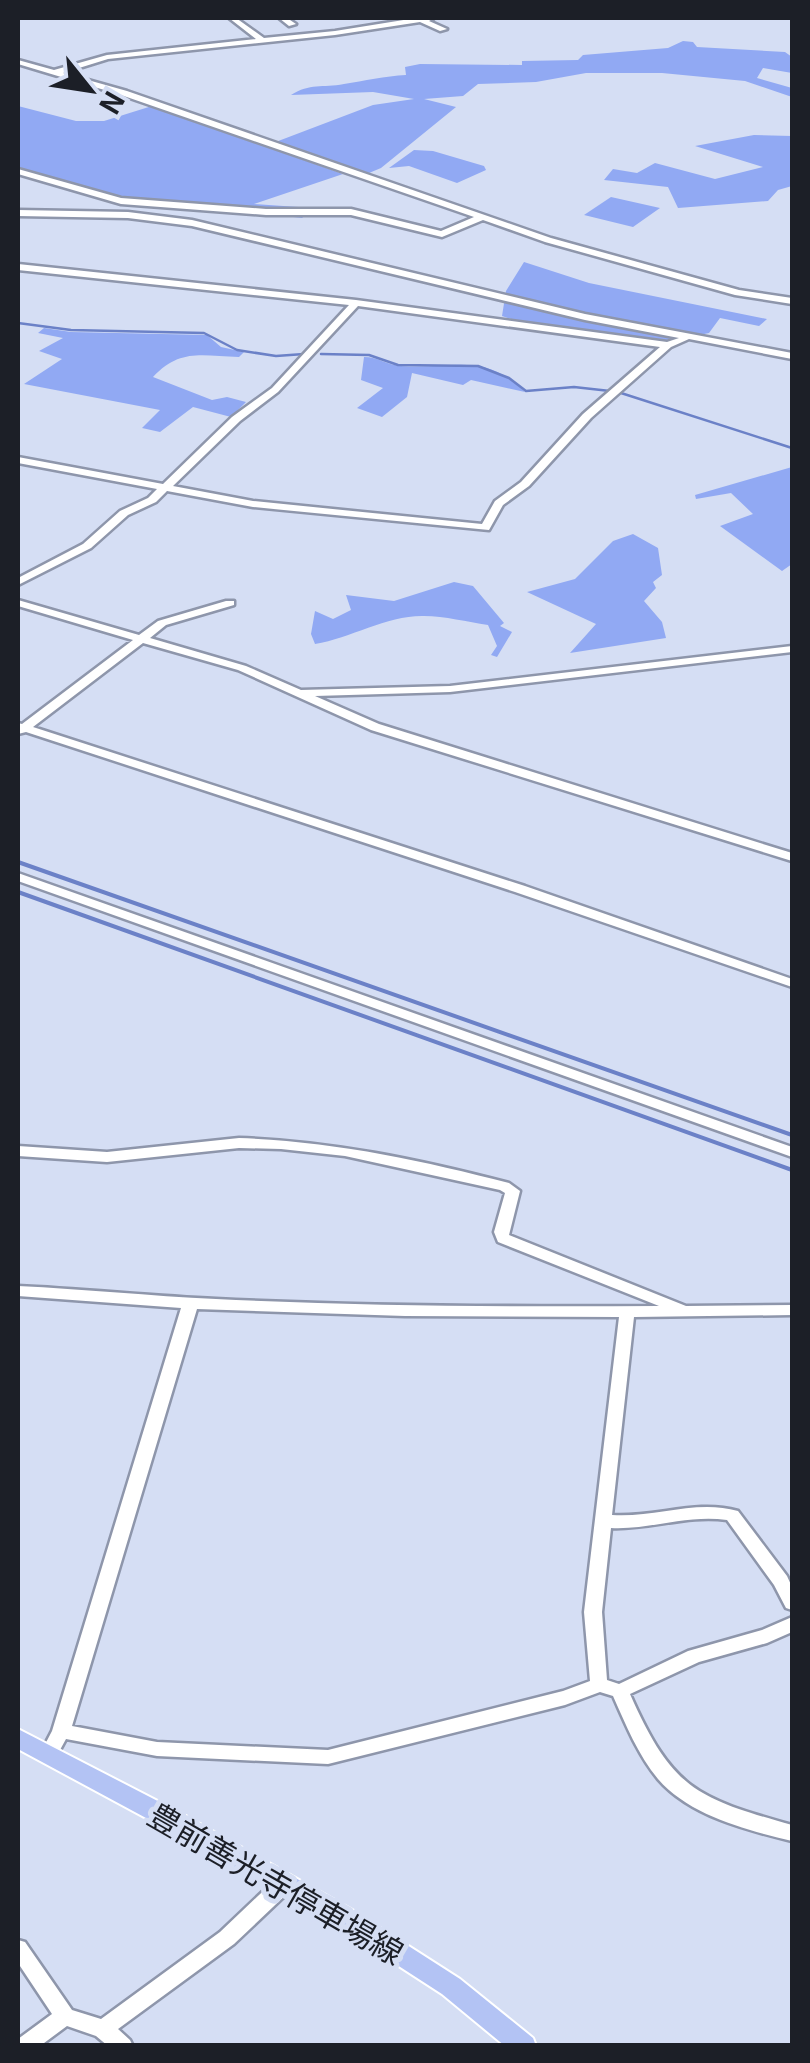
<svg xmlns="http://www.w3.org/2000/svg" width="810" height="2063" viewBox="0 0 810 2063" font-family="Georgia,'Noto Sans JP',serif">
  <rect width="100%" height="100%" fill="#d5def4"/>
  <path fill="#91a9f3" d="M683 41 693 42 697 47 785 52 792 57V73L763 68 757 78 792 88V97L745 81 662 73H586L536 82 478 84 463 96 424 99 456 107 381 168 369 173 273 143 373 105 414 99 373 92 291 95C310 83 322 88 344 84 364 81 385 76 406 75L405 67 420 64 522 65V61L578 60 583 55 668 48Z
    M18 106 76 121H104L152 106 343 174 254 204 313 208 302 218 68 191 61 180 18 169Z
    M754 135 792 136V186L778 190 768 201 678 208 668 187 604 180 613 169 637 173 655 163 715 179 763 167 695 146Z
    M414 150 433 151 484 166 486 170 457 183 409 166 389 168Z
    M611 197 660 208 633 227 584 215Z
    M524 262 589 283 767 319 759 326 720 318 709 333 661 343 523 323 502 316 506 291Z
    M44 328 71 332 207 335 221 347 244 352 239 357C202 356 180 348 153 377L212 400 227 397 246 402 231 417 193 407 160 432 142 428 160 410 24 384 62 359 39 351 63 338 38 333Z
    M364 357C378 357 387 365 401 366 452 370 482 350 525 392L471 380 463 385 412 373 407 397 382 417 357 408 383 388 361 380Z
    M792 467V564L782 571 720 526 753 514 731 493 696 499 695 495Z
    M633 534 658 548 662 575 653 582 656 588 644 601 662 622 666 638 570 653 596 624 527 592 575 579 613 541Z
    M454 582 473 586 504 623 500 626 512 632 497 657 491 655 497 646 488 625C467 622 445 616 424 616 388 615 351 638 315 644L311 634 315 611 333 619 351 610 346 595 394 601Z"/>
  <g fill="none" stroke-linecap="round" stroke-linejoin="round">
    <path stroke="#6b81c7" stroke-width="2.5" d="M18 323 71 330 204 333 237 350 276 356 304 354
      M321 354 369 355 398 365 478 366 509 378 526 391 574 387 610 391
      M621 393 792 448"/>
    <path stroke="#6b81c7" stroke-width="4" d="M18 862 792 1135
      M18 892 792 1170"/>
    <defs>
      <path id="minor" d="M229 18H236L264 38 335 31 416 18H434L429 21 447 29 440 31 420 22 335 35 108 59 63 73 127 91 551 238 739 290 792 298V304L735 295 545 242 483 220 442 237 351 215H266L121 204 18 174V169L121 198 266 209H351L441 231 474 217 121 95 18 64V60L54 70 107 55 256 39Z
        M279 18H287L296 24 289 26Z
        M18 210 128 212 192 220 585 314 792 353V359L689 339 671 347 591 418 529 486 503 505 489 530 253 507 167 491 156 502 128 515 91 548 18 585V578L83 544 120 511 148 498 157 489 18 463V457L163 484 232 417 272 388 349 305 18 270V264L356 300 667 342 679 338 585 320 192 226 128 218 18 216ZM358 306 660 347 583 414 521 482 495 501 482 524 253 501 173 486 240 421 278 392Z
        M18 600 139 635 158 621 226 601H234V605L166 625 150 638 246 666 301 690 450 686 792 646V652L450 692 315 696 379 724 792 853V861L371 730 238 670 143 643 33 727 525 886 792 979V987L515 892 26 732 18 734V723L22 724 133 640 18 606Z
        M18 873 792 1147V1157L18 881Z
        M239 1138C331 1141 421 1160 509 1183L520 1191 509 1235 686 1306 792 1305V1315L634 1317 612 1515C655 1518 696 1499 738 1511L787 1576 792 1587V1610L786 1608 774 1585 727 1520C688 1514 650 1530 611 1528L602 1612 607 1680 619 1684 688 1651 762 1630 792 1617V1632L767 1643 699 1662 630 1694C672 1789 696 1798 792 1825V1841C747 1830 690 1816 658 1779 638 1755 626 1725 613 1696L600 1692 565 1705 328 1764 157 1756 66 1739 55 1759 49 1761 43 1759 40 1754 52 1731 181 1308 18 1296V1286C84 1289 150 1296 216 1299 364 1306 512 1307 659 1306L498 1242 494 1232 505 1193 500 1190 345 1156 281 1149 239 1148 107 1162 18 1156V1146L107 1152ZM197 1309 405 1316 619 1317 584 1612 590 1681 563 1691 328 1750 157 1742 72 1726Z
        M285 1875 292 1877 294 1883 292 1889 234 1944 118 2029 130 2040 133 2046H108L96 2036 67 2026 40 2046H18V2039L52 2014 18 1963V1940L25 1942 72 2010 101 2019 220 1932 278 1877Z"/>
      <path id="major" d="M18 1729 177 1811 354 1911 460 1979 533 2038 536 2046H505L442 1994 337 1926 198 1846 18 1749Z"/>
    </defs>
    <use href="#minor" stroke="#8e96ab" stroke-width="5"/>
    <use href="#major" stroke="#fff" stroke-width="4"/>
    <use href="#minor" fill="#fff" fill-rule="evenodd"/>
    <use href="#major" fill="#b3c3f4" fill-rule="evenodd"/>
  </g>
  <g text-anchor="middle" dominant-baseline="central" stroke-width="10" stroke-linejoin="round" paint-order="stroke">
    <g font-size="32" fill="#1c1f27" stroke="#d5def4">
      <text transform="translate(277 1882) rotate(30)">豊前善光寺停車場線</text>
    </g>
  </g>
  <rect width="810" height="2063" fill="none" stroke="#1c1f27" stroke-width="40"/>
  <g transform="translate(90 90) rotate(120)" stroke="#d5def4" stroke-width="8" paint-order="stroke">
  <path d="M0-8L18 38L0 25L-18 38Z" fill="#1c1f27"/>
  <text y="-15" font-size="28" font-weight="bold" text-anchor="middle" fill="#1c1f27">N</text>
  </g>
</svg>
